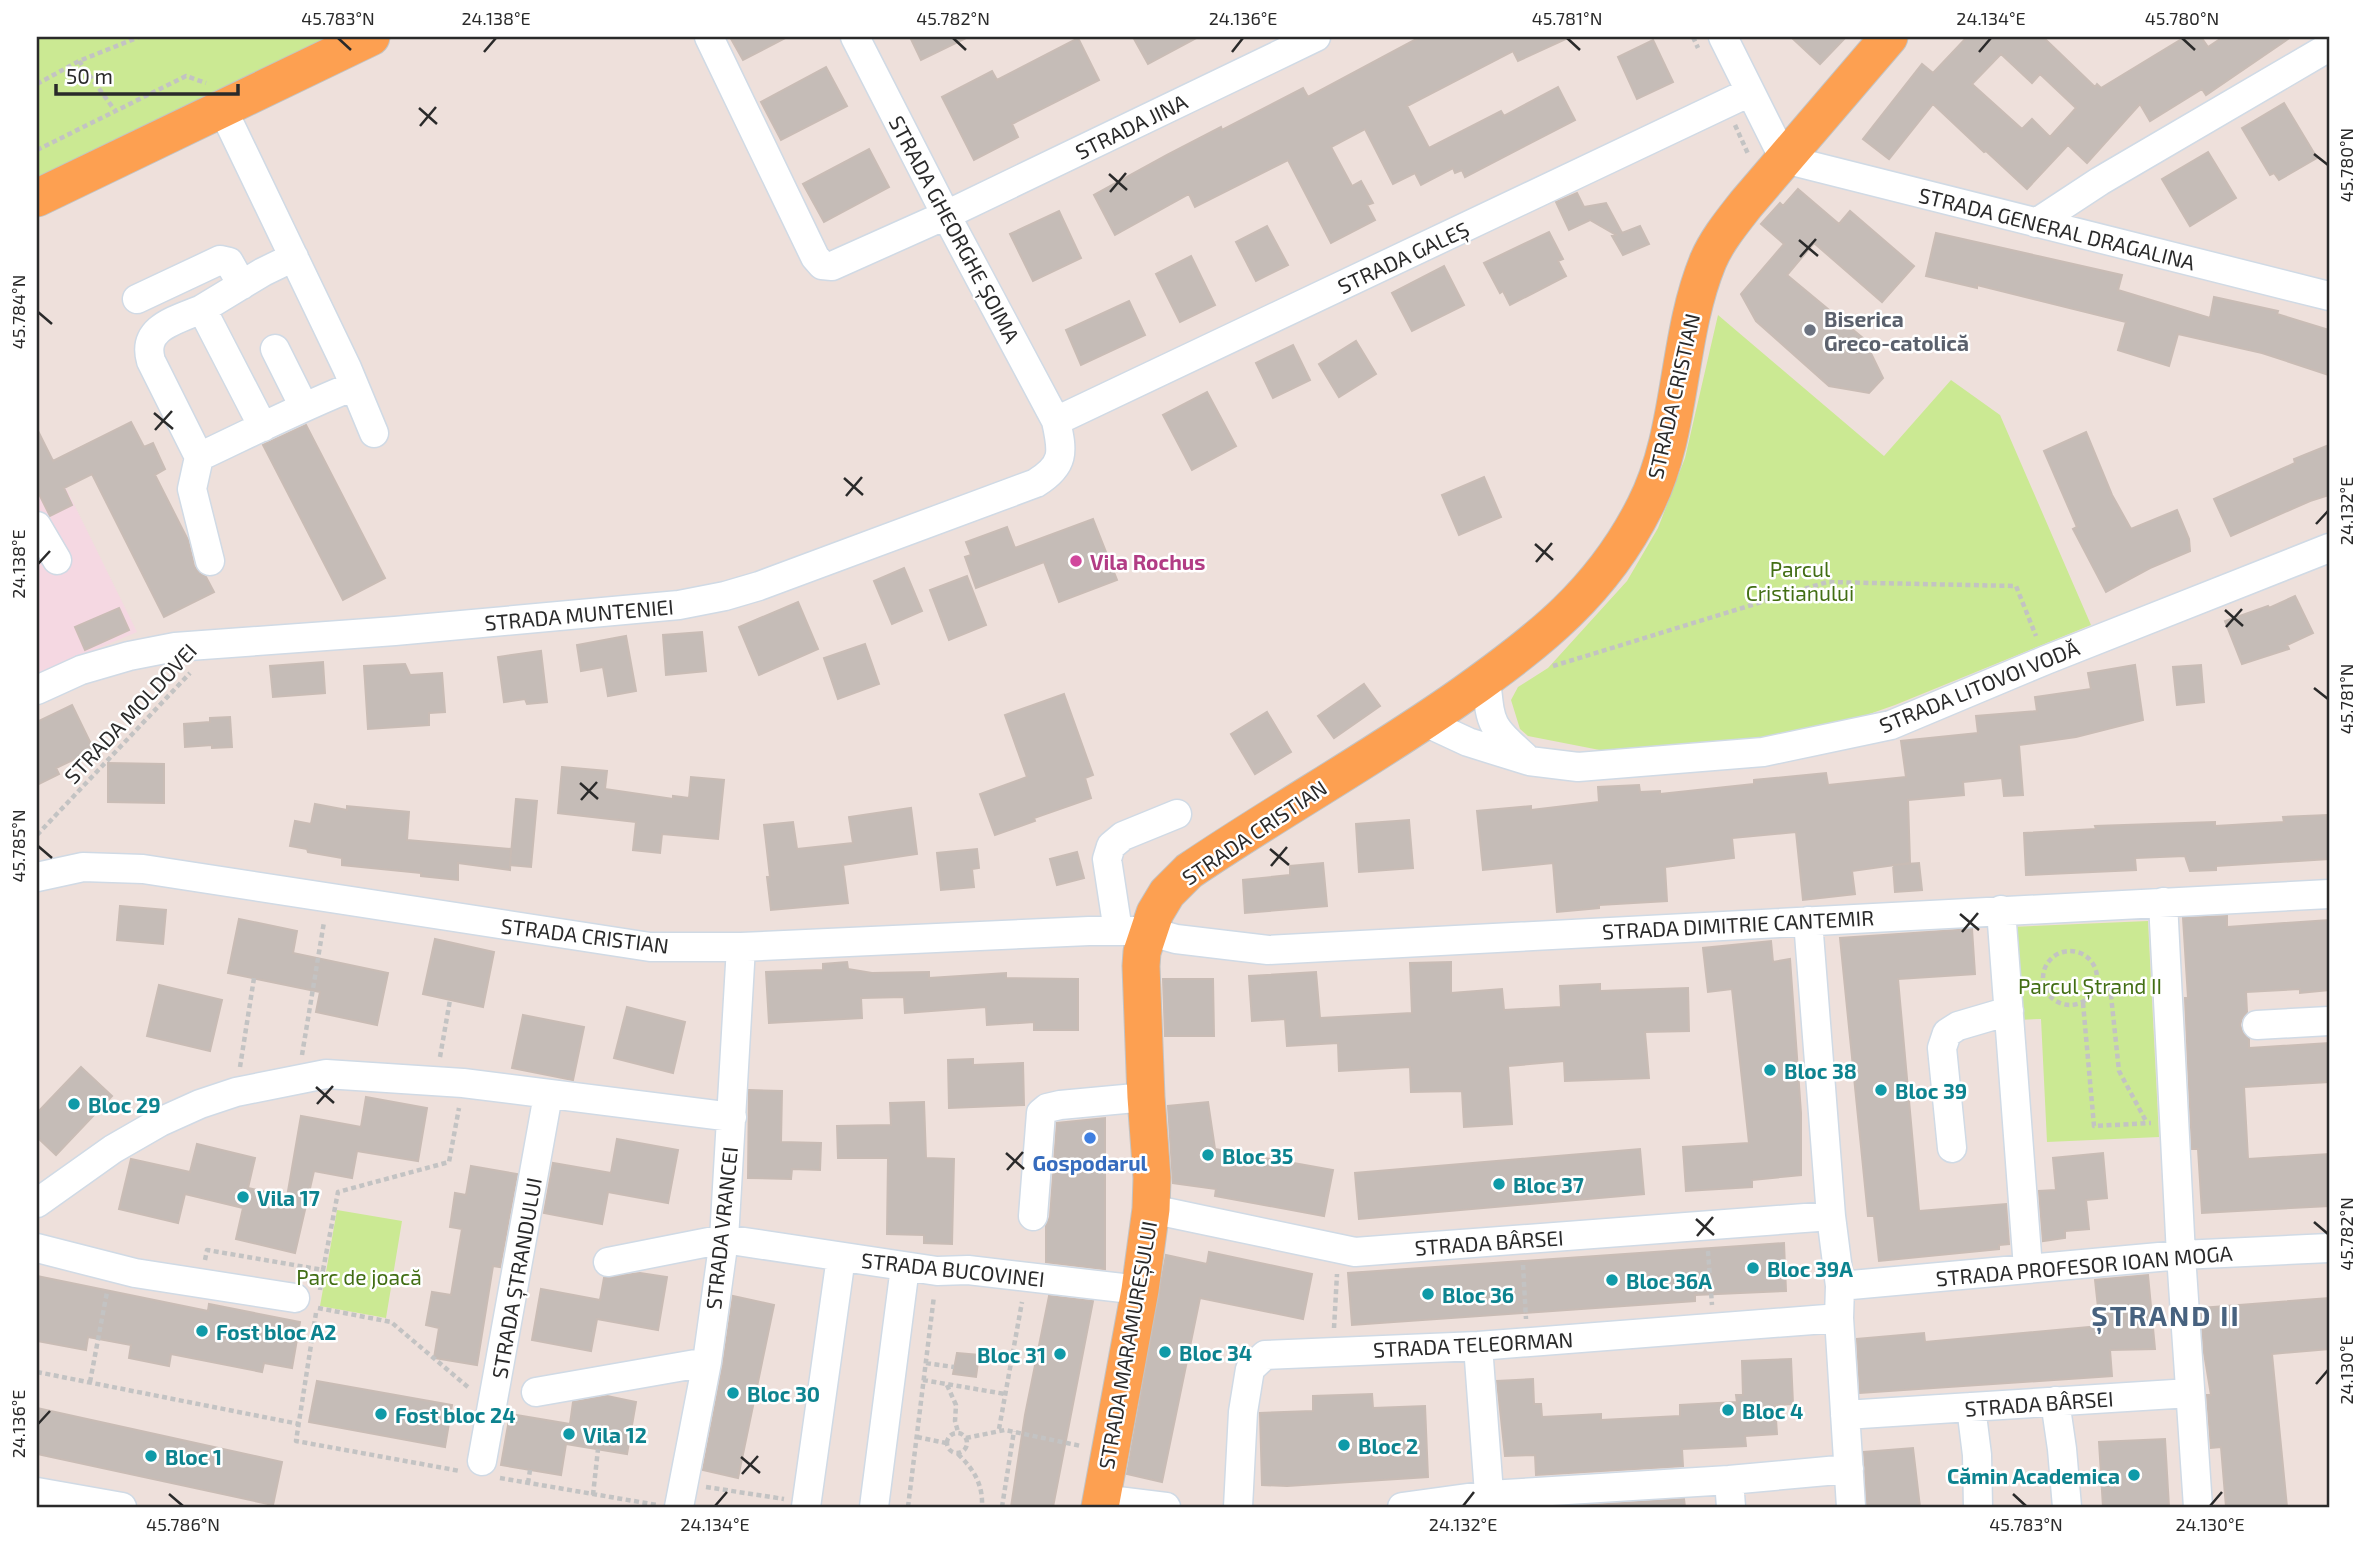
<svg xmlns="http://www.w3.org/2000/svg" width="2366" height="1544" viewBox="0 0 2366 1544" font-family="'Exo 2',sans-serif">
  <rect width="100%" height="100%" fill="#eee0db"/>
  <path fill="#f5d8e2" d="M37 429 137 632 37 674Z"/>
  <path fill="#cbe993" d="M37 37H367L37 198Z
    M1718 315 1884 456 1951 380 2000 415 2091 625 1895 705 1838 725 1772 740 1615 753 1528 736 1520 729 1511 700 1518 687 1548 668 1627 581 1658 528 1685 458Z
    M2148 921 2159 1137 2047 1142 2041 1019 2016 1020 2011 927Z
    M337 1210 402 1221 386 1318 320 1306Z"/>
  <path fill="#c5bcb7" stroke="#c9bcb5" stroke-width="2" fill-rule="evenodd" d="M730 37H787L743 60Z
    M910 37H968L921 60Z
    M1133 37H1198L1148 64Z
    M1420 37H1570L1518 61 1513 51 1407 106 1429 148 1501 111 1504 116 1558 87 1575 120 1465 177 1462 170 1455 173 1453 168 1421 185 1415 173 1393 184 1365 129 1331 147 1352 186 1361 181 1373 203 1367 205 1375 220 1331 243 1288 160 1195 207 1189 194 1115 235 1094 195 1167 155 1221 127 1222 130 1303 88 1308 97Z
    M1791 37H1846L1820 64Z
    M1967 37H2043L2095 87 2097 84 2101 88 2185 37H2201L2208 47 2223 37H2291L2206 95 2202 89 2150 121 2140 104 2087 163 2068 145 2027 189 1986 151 1984 152 1933 104 1889 159 1863 139 1922 64 1933 73ZM2001 54 2032 83 2040 74 2076 108 2050 137 2032 119 2022 129 1972 84Z
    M1078 38 1099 80 1012 124 1018 137 974 160 942 97 992 71 997 80Z
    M1653 40 1673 82 1637 99 1618 57Z
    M826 67 847 106 781 140 761 102Z
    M2284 103 2317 158 2279 180 2274 173 2270 175 2242 128Z
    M869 149 889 187 824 222 803 184Z
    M2208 152 2236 198 2190 226 2162 179Z
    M1798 189 1839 224 1850 211 1914 266 1882 302 1814 243 1787 275 1864 339 1883 378 1869 393 1829 386 1756 321 1741 294 1784 244 1761 224 1780 203 1783 206Z
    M1577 193 1584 207 1606 203 1622 233 1640 226 1649 244 1623 255 1612 236 1616 235 1590 220 1569 230 1556 202Z
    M1059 211 1081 258 1033 281 1010 234Z
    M1267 226 1288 265 1256 281 1236 242Z
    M1549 232 1563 259 1558 261 1566 276 1510 305 1503 291 1500 293 1484 263Z
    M1936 233 2122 275 2118 290 2210 318 2214 297 2278 311 2277 314 2329 330V375L2262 353 2178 334 2169 366 2118 350 2126 322 1977 285V288L1926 276Z
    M1191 256 1215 305 1180 322 1156 274Z
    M1444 266 1464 305 1412 331 1392 293Z
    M1129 301 1145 335 1081 365 1066 330Z
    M1356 341 1376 374 1339 397 1319 364Z
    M1293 345 1310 380 1273 398 1256 363Z
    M1207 392 1236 446 1192 470 1163 415Z
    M131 422 144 447 153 443 165 469 155 475 188 540 194 566 199 573 206 577 214 592 164 617 92 474 64 488 72 505 50 516 37 490V429L53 461Z
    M306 425 385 578 343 600 263 445Z
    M2086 432 2112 495 2131 529 2177 510 2189 539 2190 551 2150 568 2106 592 2073 529 2077 527 2044 451Z
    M2329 445V495L2310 501 2231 536 2214 499 2295 463 2294 459Z
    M1484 477 1501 517 1459 535 1442 495Z
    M1093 519 1117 580 1059 602 1044 562 976 588 965 557 971 555 966 542 1007 527 1015 548Z
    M904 568 922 611 892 624 874 581Z
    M967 576 986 625 949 640 930 590Z
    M2295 596 2313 633 2287 645 2289 649 2242 664 2225 621 2268 606 2269 608Z
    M798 602 818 649 759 675 739 627Z
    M119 608 129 630 85 650 75 627Z
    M702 632 706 671 666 675 663 635Z
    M626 636 636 691 608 696 603 667 581 671 577 645Z
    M865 644 879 684 838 699 824 658Z
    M541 651 547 702 527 704 525 699 504 702 498 657Z
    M323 662 325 693 273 697 270 666Z
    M405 664 410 675 442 673 445 712 429 713V725L368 729 364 666Z
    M2135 665 2143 720 2076 737 2019 745 2023 795 2004 796 2002 778 1963 782 1964 795 1908 800 1910 863 1852 871 1855 894 1803 900 1796 832 1732 838 1734 858 1665 867 1667 901 1599 905V908L1557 912 1553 863 1483 870 1477 811 1531 806V810L1599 802 1598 787 1639 785 1640 792 1660 791V794L1754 784V780L1826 773 1828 785 1906 777 1901 741 1978 733 1976 716 2037 711 2035 697 2091 689 2088 673Z
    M2201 665 2204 702 2177 705 2173 667Z
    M1364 684 1380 706 1334 738 1318 716Z
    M1064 694 1093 775 1085 778 1091 798 1034 818 1035 821 995 835 980 794 1027 777 1005 715Z
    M72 705 94 750 56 768 59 774 37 785V722Z
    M1267 712 1291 752 1255 774 1231 734Z
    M230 717 232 747 212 748V745L185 747 184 724 210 722V718Z
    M108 763 164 764V803L108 802Z
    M562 767 607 771 605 789 673 799V796L689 798 691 777 724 780 718 839 662 834 660 853 633 850 636 822 558 813Z
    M516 799 537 801 531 867 510 865Z
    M315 804 347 810V806L409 812 407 840 511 849 510 870 458 863V880L421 876V873L342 865V858L308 852 307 849 290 846 295 821 311 824Z
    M911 808 917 854 843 865 848 903 771 910 767 877H770L764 825 793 822 797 849 853 843 849 817Z
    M2327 815 2329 859 2216 866V870L2190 871 2185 856 2135 858 2136 870 2026 875 2024 833 2096 829 2095 826 2215 822V826L2284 822 2283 817Z
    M1409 820 1413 868 1359 872 1356 824Z
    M977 849 979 868 972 869 974 887 941 890 937 853Z
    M1077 852 1084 878 1057 885 1050 859Z
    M1323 863 1327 906 1245 913 1243 880 1290 875V866Z
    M1919 863 1922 890 1895 892 1893 865Z
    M120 906 166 910 163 944 117 940Z
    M2227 916V927L2329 920V990L2300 993V989L2246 992 2247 1012 2242 1018 2240 1025 2243 1033 2249 1039V1048L2329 1043V1082L2244 1087 2248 1159 2329 1154V1206L2202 1213 2198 1149H2192L2185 998H2188L2183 918Z
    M239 919 297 931 293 953 388 973 377 1025 316 1012 320 992 228 973Z
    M1972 929 1975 974 1898 979 1919 1211 2006 1204 2009 1244 1999 1245V1249L1879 1261 1874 1216H1868L1840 938Z
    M435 939 494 952 483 1007 423 994Z
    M1771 941 1773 962 1790 959 1801 1113V1175L1752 1180V1187L1686 1191 1683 1147 1749 1143 1732 989 1708 992 1703 948Z
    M847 962 848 969 872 973 929 972V978L1006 973V978L1078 979V1030H1034V1022L987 1025 986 1007 905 1013 904 997 861 998 862 1018 769 1023 766 972 823 970V964Z
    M1451 962V993L1502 989 1504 1010 1561 1007 1560 986 1600 984V991L1688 988 1689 1031 1645 1032 1649 1078 1565 1081 1564 1061 1508 1066 1512 1124 1464 1127 1462 1091 1411 1092 1410 1067 1339 1071 1338 1043 1287 1046 1285 1019 1252 1021 1249 976 1316 972 1320 1018 1412 1013 1410 963Z
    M1163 979H1213L1214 1036H1165Z
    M159 985 222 1000 210 1051 147 1036Z
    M627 1007 685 1022 673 1073 614 1058Z
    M523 1015 584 1027 573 1080 512 1068Z
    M973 1059V1065L1023 1063 1024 1105 949 1108 948 1060Z
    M81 1067 112 1096 56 1155 37 1137V1113Z
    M749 1090 782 1091 781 1142 821 1143 820 1170 792 1169 791 1179 748 1178Z
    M366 1097 427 1108 418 1161 357 1151 352 1178 314 1171 295 1253 236 1239 243 1208 185 1194 178 1223 119 1209 131 1159 190 1172 197 1144 255 1158 248 1188 287 1197 301 1116 361 1127Z
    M924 1102 926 1158 954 1159 952 1244 924 1243V1235L887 1234 888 1158H838L837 1126 891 1125 890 1103Z
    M1208 1102 1215 1149 1333 1170 1324 1216 1215 1196 1216 1189 1173 1183 1168 1106Z
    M1105 1118V1269L1046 1262V1226L1050 1217 1057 1123Z
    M617 1139 678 1150 668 1203 608 1192 602 1224 544 1213 553 1163 611 1173Z
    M1640 1149 1644 1194 1359 1219 1355 1173Z
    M2103 1153 2107 1198 2086 1200 2089 1229 2065 1231V1238L2043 1241 2039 1191 2056 1190 2053 1158Z
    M471 1166 517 1174 500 1267 493 1266 477 1365 434 1358 439 1328 426 1325 432 1292 451 1295 462 1229 450 1227 455 1193 466 1195Z
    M1784 1243 1786 1291 1695 1295V1301L1352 1325 1348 1273Z
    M1209 1252 1312 1274 1303 1319 1200 1298 1162 1482 1127 1474 1166 1255 1207 1264Z
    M640 1273 667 1277 658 1330 597 1319 591 1351 532 1340 541 1289 600 1300 604 1278Z
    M2148 1275 2155 1349 2110 1350 2112 1376 1860 1393 1857 1339 1924 1333 1925 1342 2100 1326 2095 1280Z
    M37 1276 208 1311 209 1304 300 1322 292 1368 264 1363 262 1372 171 1354 169 1366 129 1358 131 1345 88 1337 86 1350 37 1341Z
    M733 1296 774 1305 738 1478 703 1470 723 1365Z
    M1049 1296 1093 1301 1053 1507H1011L1025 1415Z
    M2329 1298V1349L2272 1354 2287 1507H2226L2221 1447 2211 1448 2207 1395H2211L2204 1353 2201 1308Z
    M957 1353 979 1355 976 1377 953 1374Z
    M1791 1359 1793 1404 1775 1405 1777 1434 1745 1436 1746 1446 1682 1449 1683 1466 1536 1475 1535 1455 1505 1456 1497 1381 1533 1379 1534 1404H1541L1542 1417 1601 1414V1420L1680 1416V1405L1737 1402 1736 1395H1743L1742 1361Z
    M317 1381 452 1405 445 1447 309 1422Z
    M1372 1394 1373 1408 1425 1406 1428 1477 1287 1486 1262 1485 1260 1413 1313 1411V1396Z
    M607 1396 636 1402 627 1454 566 1444 561 1475 501 1465 510 1414 570 1424 573 1402Z
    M37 1408 282 1462 273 1505 37 1454Z
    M2165 1439 2169 1507H2103L2099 1442Z
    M1913 1448 1920 1507H1867L1864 1452Z
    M1684 1499 1685 1507H1560Z"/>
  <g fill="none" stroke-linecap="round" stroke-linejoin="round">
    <defs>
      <path id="minor" d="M709 37 815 257 822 265 832 266 946 215 1316 37
        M1723 37 1784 159 2329 296
        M222 108 347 368 374 433
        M2036 223 2100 181 2329 47
        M137 299 220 260 229 262 242 285
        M202 309 263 272 294 257
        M275 349 304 407
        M1056 421 1750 92
        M263 427 202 309C177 320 141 327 151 361L199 457C250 433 301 407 354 386
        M199 457 192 489 210 561
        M37 526 57 560
        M1486 679C1491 726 1489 724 1525 757
        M37 690 81 670 129 656 175 647 395 631 679 605 725 596 759 586 1036 483C1065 465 1063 452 1056 421L946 215 855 37
        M1425 722 1468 742 1529 761 1578 767 1763 752 1891 725 2046 660 2329 548
        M37 877 83 867 143 869 650 947H741L1089 931H1148L1176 939 1268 950 2329 894
        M2163 902 2181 1255 2198 1507
        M2001 910 2028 1268
        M1808 921 1831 1216 1840 1286 1839 1318 1851 1507
        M1118 931 1107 859 1111 846 1123 836 1177 814
        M2257 1025 2329 1021
        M1952 1148 1942 1048 1947 1033 1958 1026 2009 1011
        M37 1203 113 1149 160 1122 200 1104 236 1092 326 1074 463 1083 732 1117
        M1151 1209 1355 1252 1831 1216
        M1033 1216 1041 1113 1047 1108 1060 1105 1146 1097
        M37 1248 135 1273 295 1298
        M608 1262 724 1239 937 1271 968 1270 1140 1290
        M1840 1286 2181 1255 2329 1248
        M1478 1346 1490 1507
        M536 1392 707 1362
        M2055 1401 2062 1449 2067 1507
        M1971 1407 1977 1455 1978 1507
        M1845 1415 2190 1393
        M482 1461 548 1095
        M1729 1480 1731 1507
        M37 1492 122 1507
        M1101 1499 1166 1507
        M679 1507 707 1362 724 1239 741 947
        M806 1507 841 1257
        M874 1507 905 1267
        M1238 1507 1243 1412 1250 1369 1265 1355 1478 1346 1839 1318
        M1402 1507 1489 1495 1729 1480 1849 1469"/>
      <path id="major" d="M37 198 371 37
        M1100 1507 1140 1290 1151 1209 1152 1178 1146 1097 1141 966 1142 952 1155 913 1167 893 1189 871C1279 810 1375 757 1464 694 1540 640 1602 592 1645 506 1683 432 1676 339 1708 261 1717 240 1732 222 1746 204L1889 37"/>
    </defs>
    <use href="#minor" stroke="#d0dae5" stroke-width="31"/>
    <use href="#major" stroke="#c3c3c3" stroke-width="39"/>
    <path stroke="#c3c3c3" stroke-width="4.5" stroke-dasharray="5 3.5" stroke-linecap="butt" d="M1693 37 1698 48
      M79 61 116 112
      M37 84 79 61 139 37
      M1735 125 1749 156
      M37 150 186 76 206 83
      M1553 666 1827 582 2016 586 2036 636
      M37 835 190 673
      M2043 978a27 27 0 1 1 54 0a27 27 0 1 1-54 0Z
      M2096 986 2144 983
      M2110 986 2119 1071 2147 1123
      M2083 1003 2094 1126 2151 1123
      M302 1055 324 922
      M440 1057 450 1000
      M240 1067 254 978
      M1708 1251 1712 1305
      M205 1260 207 1250 323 1270 338 1192 449 1162 459 1108
      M1523 1265 1526 1319
      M320 1290 323 1270
      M318 1308 391 1322 469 1388
      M316 1313 296 1441 460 1471
      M1334 1328 1337 1274
      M926 1363 954 1367
      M37 1372 299 1424
      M923 1380 1005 1394
      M90 1382 107 1292
      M947 1385 956 1405 955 1421 958 1432
      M999 1429 1022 1302
      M947 1443a10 10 0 1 1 20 0a10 10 0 1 1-20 0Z
      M917 1437 946 1443
      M966 1438 1005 1430 1081 1446
      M958 1454C974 1470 983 1484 982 1507
      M500 1478 657 1505
      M528 1483 530 1470
      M706 1487 784 1499
      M593 1495 598 1449
      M908 1507 934 1296
      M1002 1507 1014 1431"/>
    <use href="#minor" stroke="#fff" stroke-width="28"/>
    <use href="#major" stroke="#fda051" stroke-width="37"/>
  </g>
  <path fill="none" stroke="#2a2a2a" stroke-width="2.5" d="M338 38 351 50M953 38 966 50M1567 38 1580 50M2182 38 2195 50M484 52 496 38M1232 52 1243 38M1979 52 1991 38M419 108 437 124M420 126 436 107M2314 154 2328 165M1109 174 1127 190M1110 192 1126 173M1799 240 1818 256M1800 257 1816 239M38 312 52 324M154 413 173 429M155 430 172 411M844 478 863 495M846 496 862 477M2316 524 2328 511M1535 544 1553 560M1536 562 1552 543M38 564 50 551M2225 610 2243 626M2226 627 2242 609M2314 688 2328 699M580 783 598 799M581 800 597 782M38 846 52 858M1270 849 1289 865M1271 866 1287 847M1960 914 1979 930M1962 932 1978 913M316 1087 334 1103M317 1104 333 1086M1006 1153 1024 1169M1007 1170 1023 1152M1696 1219 1714 1235M2314 1222 2328 1234M1697 1236 1713 1217M2316 1384 2328 1370M38 1424 50 1411M741 1457 760 1473M742 1474 758 1456M169 1494 183 1506M2013 1494 2026 1506M715 1506 727 1492M1463 1506 1474 1492M2210 1506 2222 1492"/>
  <circle fill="#6b7280" stroke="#fff" stroke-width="2.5" cx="1810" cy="330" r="7"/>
  <circle fill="#d1479c" stroke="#fff" stroke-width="2.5" cx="1076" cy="561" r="7"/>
  <g fill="#0f9aa8" stroke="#fff" stroke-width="2.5">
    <circle cx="1770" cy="1070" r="7"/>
    <circle cx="1881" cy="1090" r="7"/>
    <circle cx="74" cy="1104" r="7"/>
    <circle cx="1208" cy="1155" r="7"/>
    <circle cx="1499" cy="1184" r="7"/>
    <circle cx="243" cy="1197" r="7"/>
    <circle cx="1753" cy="1268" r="7"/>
    <circle cx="1612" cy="1280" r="7"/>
    <circle cx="1428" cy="1294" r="7"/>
    <circle cx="202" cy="1331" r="7"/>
    <circle cx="1165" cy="1352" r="7"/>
    <circle cx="1060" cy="1354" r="7"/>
    <circle cx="733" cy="1393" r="7"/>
    <circle cx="1728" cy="1410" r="7"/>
    <circle cx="381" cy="1414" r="7"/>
    <circle cx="569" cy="1434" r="7"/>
    <circle cx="1344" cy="1445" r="7"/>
    <circle cx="151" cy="1456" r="7"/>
    <circle cx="2134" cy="1475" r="7"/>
  </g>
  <circle fill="#3f7fe0" stroke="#fff" stroke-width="2.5" cx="1090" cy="1138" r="7"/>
  <g text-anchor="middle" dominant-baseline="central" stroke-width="5" stroke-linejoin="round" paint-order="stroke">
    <g font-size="21" fill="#2a2a2a" stroke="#fff">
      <text transform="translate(1131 126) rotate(-26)">STRADA JINA</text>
      <text transform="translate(2057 228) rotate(14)">STRADA GENERAL DRAGALINA</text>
      <text transform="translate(955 229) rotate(62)">STRADA GHEORGHE ȘOIMA</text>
      <text transform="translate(1403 257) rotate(-25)">STRADA GALEȘ</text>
      <text transform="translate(1673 396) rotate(-77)">STRADA CRISTIAN</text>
      <text transform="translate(579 614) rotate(-5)">STRADA MUNTENIEI</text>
      <text transform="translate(1979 686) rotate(-22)">STRADA LITOVOI VODĂ</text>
      <text transform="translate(130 713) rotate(-47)">STRADA MOLDOVEI</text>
      <text transform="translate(1254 832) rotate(-34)">STRADA CRISTIAN</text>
      <text transform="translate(1738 924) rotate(-3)">STRADA DIMITRIE CANTEMIR</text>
      <text transform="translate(585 935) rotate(7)">STRADA CRISTIAN</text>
      <text transform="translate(721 1228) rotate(-84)">STRADA VRANCEI</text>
      <text transform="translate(1489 1242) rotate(-4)">STRADA BÂRSEI</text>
      <text transform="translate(2084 1265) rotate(-5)">STRADA PROFESOR IOAN MOGA</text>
      <text transform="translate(953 1269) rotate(6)">STRADA BUCOVINEI</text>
      <text transform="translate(516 1278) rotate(-80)">STRADA ȘTRANDULUI</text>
      <text transform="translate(1473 1344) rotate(-3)">STRADA TELEORMAN</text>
      <text transform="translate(1127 1345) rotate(-80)">STRADA MARAMUREȘULUI</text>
      <text transform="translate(2039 1403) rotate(-4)">STRADA BÂRSEI</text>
    </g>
    <g font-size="21" font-weight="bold" fill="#5b616d" stroke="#fff" text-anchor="start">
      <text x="1824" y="318">Biserica<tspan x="1824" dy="24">Greco-catolică</tspan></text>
    </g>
    <g font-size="21" font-weight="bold" fill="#b23c85" stroke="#fff" text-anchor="start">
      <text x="1090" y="561">Vila Rochus</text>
    </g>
    <g font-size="21" fill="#426e14" stroke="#fff">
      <text x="1800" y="568">Parcul<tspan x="1800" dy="24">Cristianului</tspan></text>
      <text x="2090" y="985">Parcul Ștrand II</text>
      <text x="359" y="1276">Parc de joacă</text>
    </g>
    <g font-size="21" font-weight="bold" fill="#0d838f" stroke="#fff" text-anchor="start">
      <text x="1784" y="1070">Bloc 38</text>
      <text x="1895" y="1090">Bloc 39</text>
      <text x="88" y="1104">Bloc 29</text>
      <text x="1222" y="1155">Bloc 35</text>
      <text x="1513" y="1184">Bloc 37</text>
      <text x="257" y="1197">Vila 17</text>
      <text x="1767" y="1268">Bloc 39A</text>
      <text x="1626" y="1280">Bloc 36A</text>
      <text x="1442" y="1294">Bloc 36</text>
      <text x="216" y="1331">Fost bloc A2</text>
      <text x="1179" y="1352">Bloc 34</text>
      <text x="1046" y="1354" text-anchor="end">Bloc 31</text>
      <text x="747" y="1393">Bloc 30</text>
      <text x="1742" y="1410">Bloc 4</text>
      <text x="395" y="1414">Fost bloc 24</text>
      <text x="583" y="1434">Vila 12</text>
      <text x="1358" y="1445">Bloc 2</text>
      <text x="165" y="1456">Bloc 1</text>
      <text x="2120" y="1475" text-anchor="end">Cămin Academica</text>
    </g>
    <g font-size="21" font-weight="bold" fill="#366cbe" stroke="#fff">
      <text x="1090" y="1162">Gospodarul</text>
    </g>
    <g font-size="28" font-weight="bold" letter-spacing="2" fill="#47627f" stroke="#fff">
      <text x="2166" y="1315">ȘTRAND II</text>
    </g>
  </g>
  <rect width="2366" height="1544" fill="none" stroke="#ffffff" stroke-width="77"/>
  <path d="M56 84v10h182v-10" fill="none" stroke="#2a2a2a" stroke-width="3.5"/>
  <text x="66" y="84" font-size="21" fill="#2a2a2a" stroke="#ffffff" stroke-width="5" paint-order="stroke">50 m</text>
  <rect x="38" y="38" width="2290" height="1468" fill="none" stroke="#2a2a2a" stroke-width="2.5"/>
  <g font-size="18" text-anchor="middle" fill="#2a2a2a">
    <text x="338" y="25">45.783°N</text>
    <text x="496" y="25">24.138°E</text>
    <text x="953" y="25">45.782°N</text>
    <text x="1243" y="25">24.136°E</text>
    <text x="1567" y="25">45.781°N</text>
    <text x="1991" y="25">24.134°E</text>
    <text x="2182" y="25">45.780°N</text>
    <text transform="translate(2347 165) rotate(-90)" y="6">45.780°N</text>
    <text transform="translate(19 312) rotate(-90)" y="6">45.784°N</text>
    <text transform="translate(2347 511) rotate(-90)" y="6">24.132°E</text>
    <text transform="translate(19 564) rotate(-90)" y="6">24.138°E</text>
    <text transform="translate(2347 699) rotate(-90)" y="6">45.781°N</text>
    <text transform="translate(19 846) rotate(-90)" y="6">45.785°N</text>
    <text transform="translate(2347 1234) rotate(-90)" y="6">45.782°N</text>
    <text transform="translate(2347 1370) rotate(-90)" y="6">24.130°E</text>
    <text transform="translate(19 1424) rotate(-90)" y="6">24.136°E</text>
    <text x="183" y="1531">45.786°N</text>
    <text x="715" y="1531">24.134°E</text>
    <text x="1463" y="1531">24.132°E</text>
    <text x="2026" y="1531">45.783°N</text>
    <text x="2210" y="1531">24.130°E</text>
  </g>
</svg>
